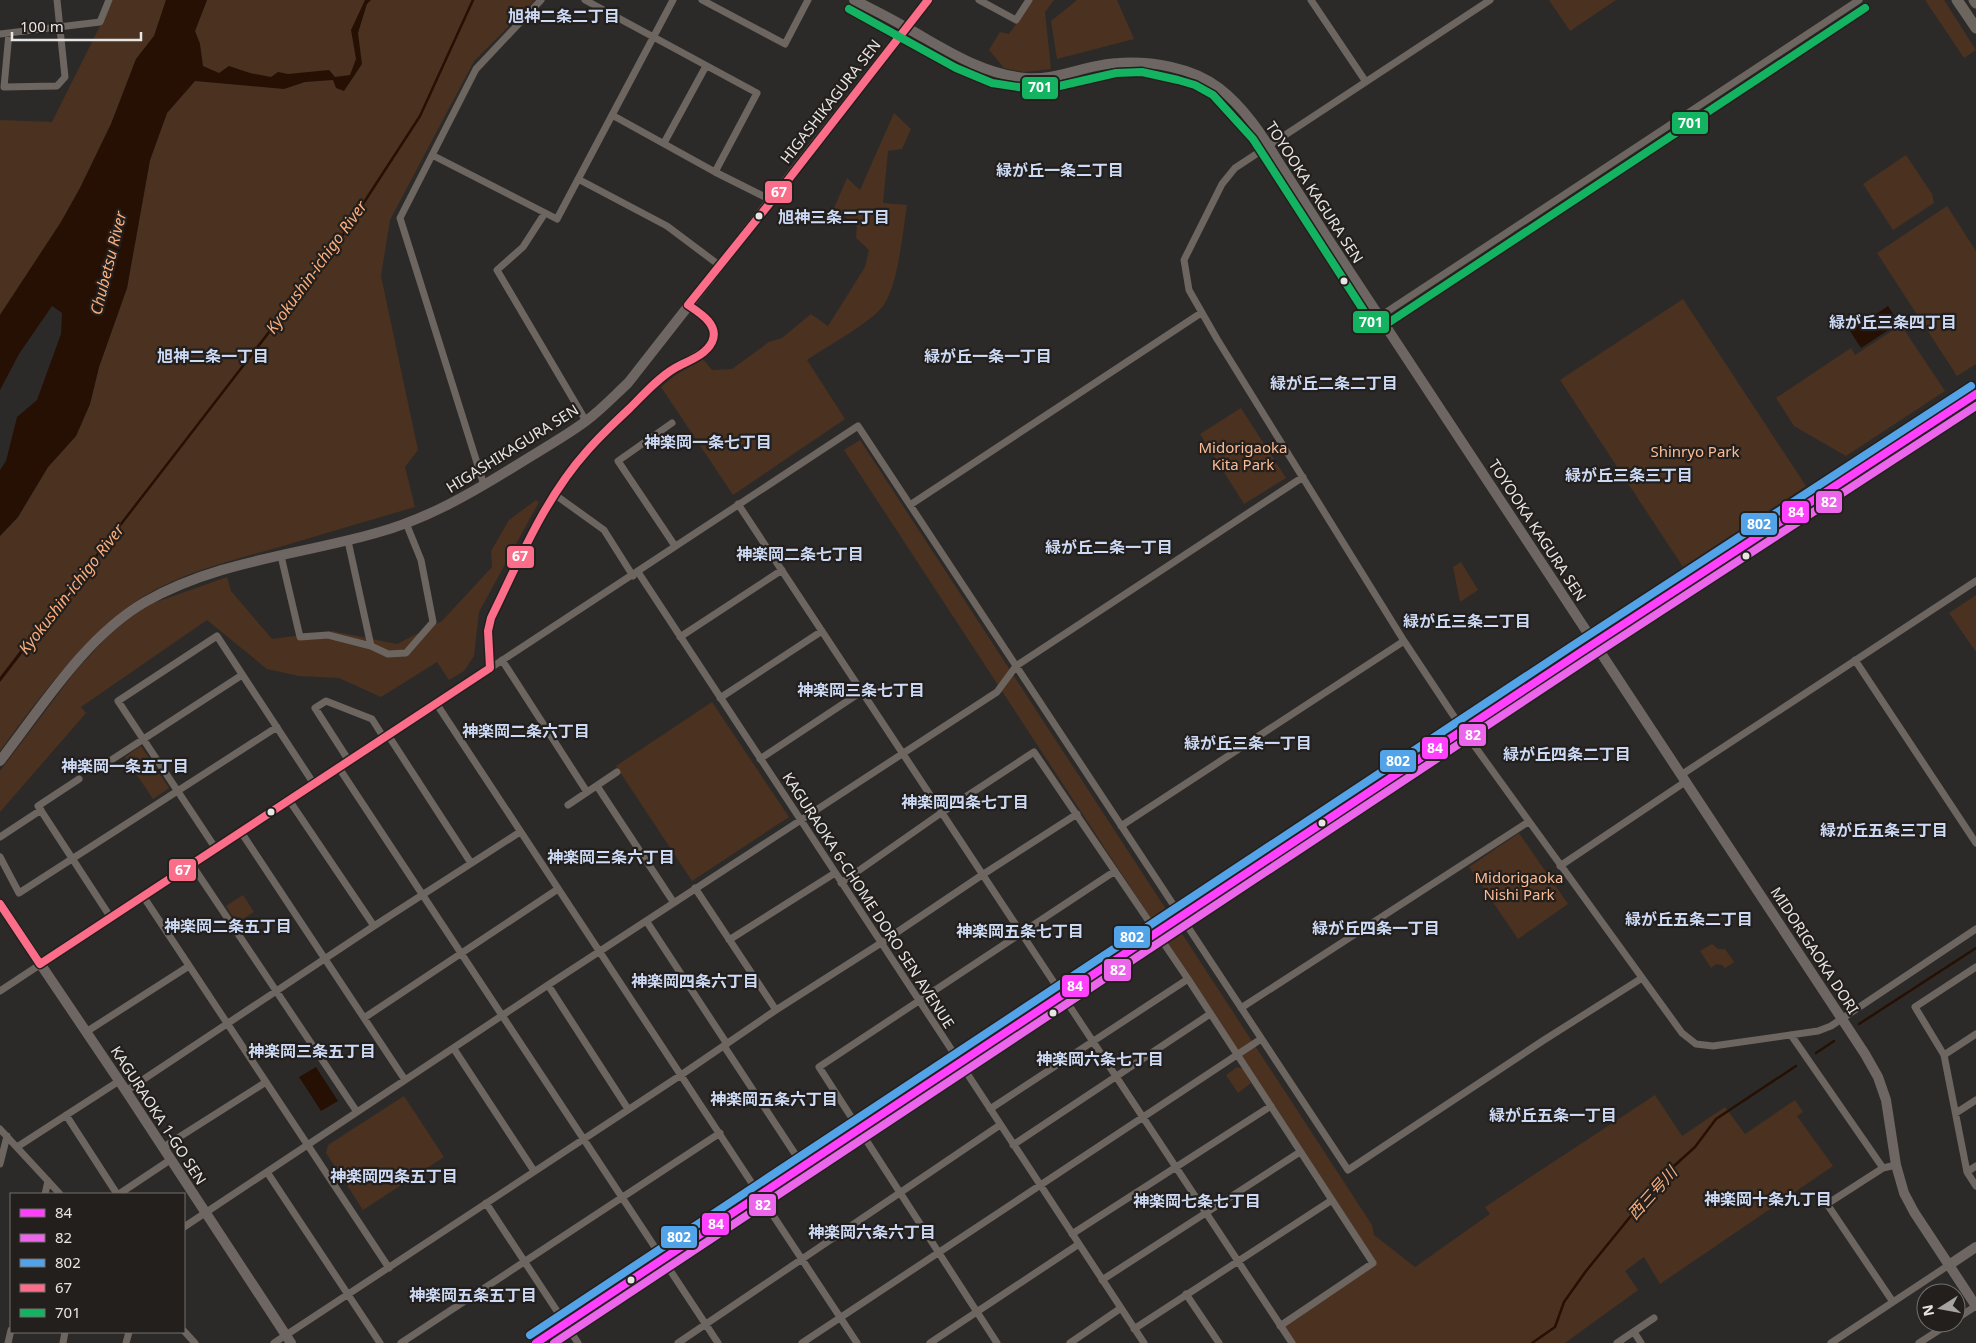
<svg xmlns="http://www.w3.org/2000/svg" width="1976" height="1343" viewBox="0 0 1976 1343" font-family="'Noto Sans','Noto Sans JP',sans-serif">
  <rect width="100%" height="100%" fill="#2c2a28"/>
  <path fill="#4b3120" d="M113 0H166L154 36 136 59 111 124 80 188 61 222 0 315V120L52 122Z
    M207 0H535L474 61 390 220 381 276 418 450 405 467 415 507C368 521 322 534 276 548 232 560 176 574 138 600 81 639 40 697 0 751V536L18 517 48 467 76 436 90 404 99 367 127 288 150 160 167 113 195 81 200 44 195 31Z
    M1031 0H1054L1045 12 1051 69 1024 72 1004 68 989 50 1000 32 1009 34 1030 5Z
    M1077 0H1117L1134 39 1057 59 1051 21Z
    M1549 0H1616L1570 31Z
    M1925 0H1944L1976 50 1964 58Z
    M894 113 911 129 902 149 888 151 883 203 907 205C903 231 898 286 883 306 869 324 827 346 807 360L845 419 733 495 661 387 674 376 703 359 712 370 732 369 769 342 782 338 811 314 828 326 865 267 869 250 856 238 857 227 834 208 847 178 860 190Z
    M1906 155 1932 194 1934 203 1893 230 1863 184Z
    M1947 206 1976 251V364L1957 376 1877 253Z
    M1683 299 1806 486 1683 567 1560 380Z
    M1901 325 1945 391 1846 456 1794 426 1776 398 1851 348 1855 355Z
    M1241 408 1286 478 1244 504 1200 434Z
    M860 440 1372 1225 1374 1235 1415 1267 1490 1214 1485 1207 1655 1095 1682 1136 1725 1107 1745 1134 1795 1100 1803 1112 1797 1116 1833 1166 1660 1284 1644 1257 1625 1271 1638 1290 1565 1343H1292L1280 1326 1372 1263 1361 1239 844 450Z
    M536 500 539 502 479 612 474 656 464 671 449 680 437 662 381 697 339 678 299 676 267 669 207 620 81 707 86 713 0 812V771L77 669 111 633 145 606 227 577 231 591 272 639 332 631 397 644 442 621 492 567 491 551 509 520Z
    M1461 562 1478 590 1460 602 1453 567Z
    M1976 595V652L1949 613Z
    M712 702 789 817 692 881 616 766Z
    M141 746 169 788 153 799 125 757Z
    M1519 833 1568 904 1518 939 1469 867Z
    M243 895 254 912 237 923 226 906Z
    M1712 944 1718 949H1725L1734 962 1725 968 1722 965 1716 964 1711 968 1700 951Z
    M1237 1067 1243 1069 1251 1083 1238 1093 1226 1075Z
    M404 1096 444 1157 363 1210 326 1153 328 1145Z"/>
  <path fill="#261004" d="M166 0H207L195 31 200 44 203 66 219 73 229 66 250 73 271 77 278 72 288 74 329 70 335 77 350 75 356 59 351 30 365 0H371L367 4 358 33 362 64 344 91 336 88 333 80 305 82 284 89 195 81 167 113 150 160 127 288 99 367 90 404 76 436 48 467 18 517 0 536V470L6 461 17 417 37 400 61 334 62 313 52 306 19 354 0 390V315L61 222 80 188 111 124 136 59 154 36Z
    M1888 306 1899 323 1861 348 1850 331Z
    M72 583 75 585 0 682V677Z
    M316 1067 338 1101 321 1111 299 1077Z"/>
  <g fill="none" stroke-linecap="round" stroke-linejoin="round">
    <path stroke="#261004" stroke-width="2.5" d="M74 585 337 244 420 116 473 0
      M1859 1024 1976 948
      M1816 1053 1834 1041
      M1532 1343 1555 1327 1564 1302 1586 1271 1652 1190 1674 1166 1695 1147 1716 1119 1796 1066"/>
    <path stroke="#6c6560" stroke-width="7" d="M585 0 757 93 715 172
      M702 0 785 44 808 0
      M979 0 1016 20 1029 0
      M1311 0 1366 82
      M1490 0 1235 168 1222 184 1184 260 1189 290 1217 339 1404 641 1463 730 1682 1033 1696 1044 1713 1046 1818 1031 1831 1026 1976 929
      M9 33 4 87 57 86 65 77 57 0
      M0 34 100 22 109 0
      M612 115 715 172 767 198 771 202
      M664 143 706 66
      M432 155 557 219 673 0
      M578 179 667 226 719 265
      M545 213 523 247 497 270 586 421
      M1379 317 1859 0
      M672 423 618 461 675 546
      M484 485 400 218 476 69 541 0
      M554 494 604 530 633 576
      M738 504 1292 1343
      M910 505 1201 313
      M348 541 371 646 388 654 406 653 433 622 421 560 406 523
      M281 556 300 637 328 635 371 646
      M638 572 1144 1343
      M680 637 782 570
      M502 660 587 792
      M1855 660 1976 843
      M490 668 488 631 491 618 554 494 569 472 588 450 667 372 706 349 712 342 713 327 708 320 688 305
      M720 698 822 631
      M436 703 857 1343
      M388 735 471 863
      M760 759 861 692
      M349 761 315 708 326 701 372 719 384 738
      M99 768 242 675
      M339 768 718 1343
      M1681 775 1976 581
      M79 779 38 806 111 918
      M597 786 674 903
      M289 800 374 926
      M568 805 617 772
      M1121 826 1404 641
      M241 832 405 1080
      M0 837 41 810
      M216 849 118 701 217 636 314 784
      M0 857 19 893 277 727
      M192 865 357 1112
      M1560 866 1685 782
      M841 883 941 813 1034 752 1188 979 1373 1263 1280 1326
      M695 888 776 1010
      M143 896 389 1268
      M647 922 727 1044
      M729 940 835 873
      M1976 967 1915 1007 1944 1055 1967 1172 1976 1186
      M548 985 628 1109
      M0 991 858 426 1348 1170 1544 1040 1642 978
      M1241 1008 1528 822
      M364 1018 558 889
      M86 1032 189 966
      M1791 1035 1883 1168 1896 1165
      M724 1046 803 1166
      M454 1049 534 1171
      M1944 1055 1976 1034
      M126 1091 374 926 520 832
      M990 1109 1188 979
      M1956 1113 1976 1100
      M66 1115 117 1194
      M0 1129 60 1194
      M1013 1145 1210 1014
      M17 1147 119 1081
      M162 1148 266 1082
      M0 1164 7 1136
      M1883 1168 1827 1204 1893 1302
      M267 1172 380 1343
      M1967 1172 1976 1166
      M45 1194 48 1181
      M119 1194 170 1160
      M486 1203 578 1343
      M184 1227 548 985 997 692 1016 666 1303 477
      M1072 1234 1271 1106
      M1102 1280 1300 1152
      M1186 1294 1219 1343
      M1956 1319 1976 1306
      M1134 1329 1332 1200
      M184 1331 195 1343
      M1634 1332 1641 1343
      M8 1343 11 1330
      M63 1343 65 1332
      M126 1343 129 1332
      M274 1343 681 1075 776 1010 881 943 982 875 1077 814
      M401 1343 720 1133
      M678 1343 1000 1125
      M802 1343 1261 1039
      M930 1343 1079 1244
      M997 1343 819 1067 1115 871
      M1070 1343 1121 1308
      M1617 1343 1654 1318
      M1831 1343 1949 1265
      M1919 1343 1950 1323"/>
    <path stroke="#6e6662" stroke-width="10" d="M854 0C872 9 890 18 907 28 945 49 981 74 1025 78 1057 81 1087 64 1118 63 1151 61 1192 67 1219 88 1244 107 1262 135 1278 161 1293 184 1307 206 1321 228L1865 1054 1878 1077 1886 1100 1896 1165 1904 1193 1914 1212 1976 1306
      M0 761C42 707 85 637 145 602 216 561 299 555 376 533 425 520 470 494 512 468 537 452 563 438 586 421 601 410 614 396 628 383L928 0
      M0 904 126 1091 291 1343
      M1949 1265 1976 1247
      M536 1343 1581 652 1976 394"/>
    <path stroke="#6d665f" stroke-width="11" d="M1957 0 1976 28
      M1974 0 1976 3"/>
    <defs>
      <path id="bus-1" d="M536 1343 1581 652 1976 394"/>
      <path id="bus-2" d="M554 1343 1586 660 1976 406"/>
      <path id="bus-3" d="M530 1335 1575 644 1971 386"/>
      <path id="bus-4" d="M0 904 40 964 490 668 488 631 491 618C519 561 544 499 587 451 600 436 615 422 630 408 644 394 658 378 675 368 687 361 705 356 712 342 720 325 700 313 688 305L774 198 928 0"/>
      <path id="bus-5" d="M849 9 956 68 992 83 1025 88 1055 87 1116 73 1142 72 1178 80 1195 85 1213 95 1253 139 1371 322 1379 327 1385 325 1865 8"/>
    </defs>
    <use href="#bus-1" stroke="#231f1d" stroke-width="11"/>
    <use href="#bus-2" stroke="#231f1d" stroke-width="11"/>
    <use href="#bus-3" stroke="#231f1d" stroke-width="11"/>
    <use href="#bus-4" stroke="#231f1d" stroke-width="11"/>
    <use href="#bus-5" stroke="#231f1d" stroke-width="11"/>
    <use href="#bus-1" stroke="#ff40ff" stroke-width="8"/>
    <use href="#bus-2" stroke="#eb66eb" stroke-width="8"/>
    <use href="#bus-3" stroke="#53a3e8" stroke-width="8"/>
    <use href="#bus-4" stroke="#fb6d88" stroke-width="8"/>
    <use href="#bus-5" stroke="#13b361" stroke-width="8"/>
  </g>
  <g fill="#e8e6e4" stroke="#231f1d" stroke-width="2">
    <circle cx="759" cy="216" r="4.5"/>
    <circle cx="1344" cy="281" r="4.5"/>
    <circle cx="1746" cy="556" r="4.5"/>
    <circle cx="271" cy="812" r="4.5"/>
    <circle cx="1322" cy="823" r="4.5"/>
    <circle cx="1053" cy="1013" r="4.5"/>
    <circle cx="631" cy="1280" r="4.5"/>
  </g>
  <g text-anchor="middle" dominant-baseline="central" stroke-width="4.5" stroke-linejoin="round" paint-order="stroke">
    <g font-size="15" fill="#e8e6e4" stroke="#231f1d">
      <text transform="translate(830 101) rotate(-52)">HIGASHIKAGURA SEN</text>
      <text transform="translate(1315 192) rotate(57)">TOYOOKA KAGURA SEN</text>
      <text transform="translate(512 448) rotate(-32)">HIGASHIKAGURA SEN</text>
      <text transform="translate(1538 530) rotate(57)">TOYOOKA KAGURA SEN</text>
      <text transform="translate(869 900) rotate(57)">KAGURAOKA 6-CHOME DORO SEN AVENUE</text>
      <text transform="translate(1815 950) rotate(57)">MIDORIGAOKA DORI</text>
      <text transform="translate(159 1115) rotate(57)">KAGURAOKA 1-GO SEN</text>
    </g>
    <g font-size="15" fill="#fcbc95" stroke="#231f1d">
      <text x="1243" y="447">Midorigaoka<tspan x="1243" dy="17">Kita Park</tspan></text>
      <text x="1695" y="451">Shinryo Park</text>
      <text x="1519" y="877">Midorigaoka<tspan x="1519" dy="17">Nishi Park</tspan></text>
    </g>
    <g font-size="16" font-weight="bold" fill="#ccdaf5" stroke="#231f1d">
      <text x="564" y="16">旭神二条二丁目</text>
      <text x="1060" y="170">緑が丘一条二丁目</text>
      <text x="834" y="217">旭神三条二丁目</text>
      <text x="1893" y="322">緑が丘三条四丁目</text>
      <text x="213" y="356">旭神二条一丁目</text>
      <text x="988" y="356">緑が丘一条一丁目</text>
      <text x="1334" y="383">緑が丘二条二丁目</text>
      <text x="708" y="442">神楽岡一条七丁目</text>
      <text x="1629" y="475">緑が丘三条三丁目</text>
      <text x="1109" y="547">緑が丘二条一丁目</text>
      <text x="800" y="554">神楽岡二条七丁目</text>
      <text x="1467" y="621">緑が丘三条二丁目</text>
      <text x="861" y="690">神楽岡三条七丁目</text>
      <text x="526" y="731">神楽岡二条六丁目</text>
      <text x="1248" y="743">緑が丘三条一丁目</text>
      <text x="1567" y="754">緑が丘四条二丁目</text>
      <text x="125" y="766">神楽岡一条五丁目</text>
      <text x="965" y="802">神楽岡四条七丁目</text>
      <text x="1884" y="830">緑が丘五条三丁目</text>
      <text x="611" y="857">神楽岡三条六丁目</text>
      <text x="1689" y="919">緑が丘五条二丁目</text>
      <text x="228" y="926">神楽岡二条五丁目</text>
      <text x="1376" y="928">緑が丘四条一丁目</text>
      <text x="1020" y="931">神楽岡五条七丁目</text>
      <text x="695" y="981">神楽岡四条六丁目</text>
      <text x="312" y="1051">神楽岡三条五丁目</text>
      <text x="1100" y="1059">神楽岡六条七丁目</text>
      <text x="774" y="1099">神楽岡五条六丁目</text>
      <text x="1553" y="1115">緑が丘五条一丁目</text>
      <text x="394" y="1176">神楽岡四条五丁目</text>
      <text x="1768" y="1199">神楽岡十条九丁目</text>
      <text x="1197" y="1201">神楽岡七条七丁目</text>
      <text x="872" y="1232">神楽岡六条六丁目</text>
      <text x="473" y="1295">神楽岡五条五丁目</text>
    </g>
    <g font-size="16" font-style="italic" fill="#fbad7b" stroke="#231f1d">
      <text transform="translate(108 263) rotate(-76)">Chubetsu River</text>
      <text transform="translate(316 267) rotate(-54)">Kyokushin-ichigo River</text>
      <text transform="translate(71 589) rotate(-52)">Kyokushin-ichigo River</text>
      <text transform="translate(1652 1193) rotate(-48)">西三号川</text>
    </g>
  </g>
  <g stroke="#231f1d" stroke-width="2">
    <rect x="1021" y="76" width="38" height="24" rx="5" fill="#13b361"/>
    <rect x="1671" y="111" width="38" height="24" rx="5" fill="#13b361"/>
    <rect x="764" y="180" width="29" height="24" rx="5" fill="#fb6d88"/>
    <rect x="1352" y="310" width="38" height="24" rx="5" fill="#13b361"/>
    <rect x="1815" y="490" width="28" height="24" rx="5" fill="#eb66eb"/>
    <rect x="1781" y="500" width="29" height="24" rx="5" fill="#ff40ff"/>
    <rect x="1740" y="512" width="38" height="24" rx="5" fill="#53a3e8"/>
    <rect x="506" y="545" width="29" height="24" rx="5" fill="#fb6d88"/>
    <rect x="1458" y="723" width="29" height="24" rx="5" fill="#eb66eb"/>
    <rect x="1421" y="736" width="28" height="24" rx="5" fill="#ff40ff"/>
    <rect x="1379" y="749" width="38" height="24" rx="5" fill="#53a3e8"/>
    <rect x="168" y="858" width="29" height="24" rx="5" fill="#fb6d88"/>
    <rect x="1113" y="925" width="38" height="24" rx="5" fill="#53a3e8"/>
    <rect x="1103" y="958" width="29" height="24" rx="5" fill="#eb66eb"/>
    <rect x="1061" y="974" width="29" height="24" rx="5" fill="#ff40ff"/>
    <rect x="748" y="1193" width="29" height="24" rx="5" fill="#eb66eb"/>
    <rect x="701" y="1212" width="29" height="24" rx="5" fill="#ff40ff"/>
    <rect x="660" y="1225" width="38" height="24" rx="5" fill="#53a3e8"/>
  </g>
  <g font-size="14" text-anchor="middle" font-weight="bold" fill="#fff">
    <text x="1040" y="92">701</text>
    <text x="1690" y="128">701</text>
    <text x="779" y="197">67</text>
    <text x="1371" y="327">701</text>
    <text x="1829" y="507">82</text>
    <text x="1796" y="517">84</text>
    <text x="1759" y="529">802</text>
    <text x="520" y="561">67</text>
    <text x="1473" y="740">82</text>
    <text x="1435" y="753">84</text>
    <text x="1398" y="766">802</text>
    <text x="183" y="875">67</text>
    <text x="1132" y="942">802</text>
    <text x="1118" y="975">82</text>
    <text x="1075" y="991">84</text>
    <text x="763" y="1210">82</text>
    <text x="716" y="1229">84</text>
    <text x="679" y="1242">802</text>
  </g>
  <rect x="10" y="1193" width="175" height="140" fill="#231f1d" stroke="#726f6d"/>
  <rect x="20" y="1209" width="25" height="8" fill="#ff40ff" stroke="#726f6d"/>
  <text x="55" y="1218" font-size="15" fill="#e8e6e4">84</text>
  <rect x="20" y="1234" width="25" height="8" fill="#eb66eb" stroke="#726f6d"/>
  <text x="55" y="1243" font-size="15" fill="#e8e6e4">82</text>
  <rect x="20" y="1259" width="25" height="8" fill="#53a3e8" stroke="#726f6d"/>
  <text x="55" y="1268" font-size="15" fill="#e8e6e4">802</text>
  <rect x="20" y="1284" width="25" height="8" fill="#fb6d88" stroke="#726f6d"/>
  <text x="55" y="1293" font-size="15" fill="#e8e6e4">67</text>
  <rect x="20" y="1309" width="25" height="8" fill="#13b361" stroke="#726f6d"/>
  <text x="55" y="1318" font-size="15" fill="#e8e6e4">701</text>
  <g transform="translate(1941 1308) rotate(259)"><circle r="24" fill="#231f1d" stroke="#726f6d"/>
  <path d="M0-4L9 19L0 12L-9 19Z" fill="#a6a4a2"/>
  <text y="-8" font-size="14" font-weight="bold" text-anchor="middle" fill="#e8e6e4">N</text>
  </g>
  <path d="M12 32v8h129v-8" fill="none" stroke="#e8e6e4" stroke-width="2.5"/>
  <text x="20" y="32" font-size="15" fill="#e8e6e4" stroke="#231f1d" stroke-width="4" paint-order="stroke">100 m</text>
</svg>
